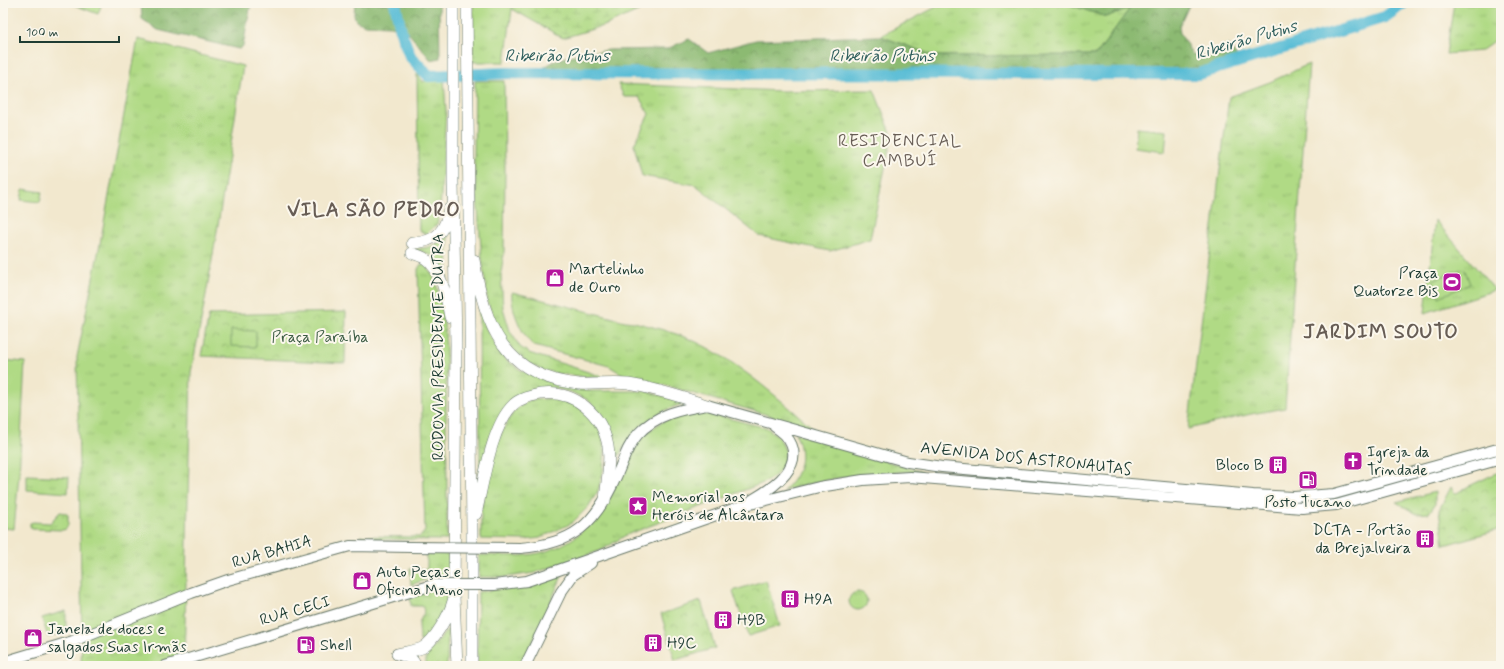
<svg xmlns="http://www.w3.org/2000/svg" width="1504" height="669" viewBox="0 0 1504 669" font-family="Mynerve,sans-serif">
  <defs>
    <pattern id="grass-tufts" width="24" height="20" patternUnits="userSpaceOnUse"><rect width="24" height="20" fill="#b0da85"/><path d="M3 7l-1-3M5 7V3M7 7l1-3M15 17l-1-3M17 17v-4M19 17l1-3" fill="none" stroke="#97bc73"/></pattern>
    <pattern id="forest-crowns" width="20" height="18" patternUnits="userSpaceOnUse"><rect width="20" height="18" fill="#8cba72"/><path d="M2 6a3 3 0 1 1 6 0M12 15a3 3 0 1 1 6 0" fill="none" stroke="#72985e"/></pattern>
    <pattern id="wetland-marsh" width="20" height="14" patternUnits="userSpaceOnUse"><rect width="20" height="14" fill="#b0da85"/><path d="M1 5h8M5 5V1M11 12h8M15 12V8" fill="none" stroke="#97bc73"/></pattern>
    <pattern id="park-crowns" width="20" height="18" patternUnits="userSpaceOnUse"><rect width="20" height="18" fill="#b0da85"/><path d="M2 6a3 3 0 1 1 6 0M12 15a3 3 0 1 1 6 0" fill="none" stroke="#97bc73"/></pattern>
  </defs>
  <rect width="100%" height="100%" fill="#fbf7ec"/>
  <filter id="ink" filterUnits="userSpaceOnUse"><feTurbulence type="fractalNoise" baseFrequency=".025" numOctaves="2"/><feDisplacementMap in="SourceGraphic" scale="8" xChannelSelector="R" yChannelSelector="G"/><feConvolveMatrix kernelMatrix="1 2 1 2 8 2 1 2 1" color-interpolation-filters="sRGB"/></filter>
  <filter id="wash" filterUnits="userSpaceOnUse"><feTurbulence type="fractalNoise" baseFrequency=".012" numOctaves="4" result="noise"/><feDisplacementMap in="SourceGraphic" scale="16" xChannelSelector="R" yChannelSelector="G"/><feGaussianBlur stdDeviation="0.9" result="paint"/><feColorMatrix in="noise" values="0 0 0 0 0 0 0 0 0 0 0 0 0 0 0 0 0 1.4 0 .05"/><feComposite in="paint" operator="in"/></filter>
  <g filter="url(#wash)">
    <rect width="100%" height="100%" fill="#f2e8ce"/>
    <path fill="url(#grass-tufts)" stroke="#688c5c" d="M473 3H515L512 9 505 62H473Z
      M944 3H1064L1131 7 1096 55 935 56 880 36Z
      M1454 3H1501V36L1481 51 1446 54Z
      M138 39 243 66C227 168 212 271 191 372L184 666H81L82 637 77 357 99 249Z
      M1309 64 1285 408 1251 414 1188 429 1229 97 1270 82Z
      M417 73 423 82 428 79 444 78 446 112 440 211 437 224 426 234 419 230Z
      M475 81H504L505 172 504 251 501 274 503 308 510 331 520 347 529 353 610 379 560 374 542 370 527 362 503 340 488 304 482 259 474 160Z
      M618 84 782 91 874 90 892 135 870 239 830 251 759 236 696 185 642 176 634 145 649 114 639 97H624Z
      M1435 220 1495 290 1425 313Z
      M448 233 447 279C437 258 435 254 412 249 430 248 436 247 448 233Z
      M421 264 427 266C451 301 446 376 446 418 447 459 447 499 447 540L364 539 360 536 420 537 425 531 418 269Z
      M512 292 625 321 634 322C657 328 685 335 706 347 745 368 779 399 813 428L664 385 632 380 609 366 534 346C522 336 510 308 512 292Z
      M479 306 488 333 506 360 522 371 557 385 589 391H646L686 403C651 413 633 428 616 461L612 431 603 416 588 400 571 392 555 388 532 389 514 398 480 479Z
      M561 398 579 406 601 431 605 451 603 471 598 491 588 507 572 523 540 538 525 540 481 539V509L497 442 506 424 515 410 530 400Z
      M703 412 767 428 779 437 786 452C785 467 777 477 763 483L626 535 602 550 534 573 506 577H479V555C496 555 517 557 534 554 549 552 566 544 578 535 584 530 591 514 596 507 624 462 642 413 703 412Z
      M795 433 922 472C874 471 829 477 783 491 801 476 806 454 795 433Z
      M27 475 69 477 68 493 27 490Z
      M60 512 66 513 68 515V525L66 529 63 530 32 529 30 526V523L33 522 50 523Z
      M424 552 449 553 448 576 432 577 411 585 410 569H427V561Z
      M562 576 530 648 519 666H477L478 592 517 587Z
      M436 589H446C450 611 438 623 427 641H420C420 636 419 629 419 624 420 617 427 614 422 606H411L410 597Z
      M849 601a9 9 0 1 1 18 0a9 9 0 1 1-18 0Z
      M66 611V632L48 637 42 618Z
      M448 629 447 666H426V655Z"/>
    <path fill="url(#forest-crowns)" stroke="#567c53" d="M141 3H251L243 46 239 49 158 30 142 19Z
      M355 3H439L440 58 431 60 406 30 391 26 365 25 356 21 354 14Z
      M1064 3H1190L1179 27 1180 33 1192 54 1208 57 1228 45 1240 61 1198 74 535 73 556 60 574 55 609 50 667 49 689 39 708 53 756 40 880 36 935 56 1096 55 1130 8 1106 17Z"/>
    <path fill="url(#wetland-marsh)" stroke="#688c5c" d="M515 3H656L606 25 563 38 512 9Z"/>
    <path fill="url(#park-crowns)" stroke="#688c5c" d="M346 312 345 363 201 356 209 315Z
      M1501 471V529L1444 545 1439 510 1451 487 1455 494 1467 487Z
      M1435 492V504L1429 513 1417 514 1396 502Z
      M766 580 780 626 748 636 733 591Z
      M701 601 715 648 675 660 661 614Z"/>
    <path fill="#b0da85" stroke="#688c5c" d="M69 3H102L98 14Z
      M1137 128 1167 131 1165 152 1135 148Z
      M23 189 42 192 40 202 21 200Z
      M1464 268 1470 284 1439 297 1433 280Z
      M231 330 256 331V347L231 346Z
      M3 360 25 362 19 475 14 529 3 528Z"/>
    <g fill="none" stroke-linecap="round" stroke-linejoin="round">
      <path stroke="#57bcd5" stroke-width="12" d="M395 3 402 35 410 56 429 76 509 73 1198 74 1385 17 1404 3"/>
    </g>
  </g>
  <g filter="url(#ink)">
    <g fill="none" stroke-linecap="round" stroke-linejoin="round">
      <defs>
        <path id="major" d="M752 500C773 488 809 464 786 436 783 432 778 429 774 426
          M520 548C573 544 595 525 616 477 623 462 627 446 638 434 656 414 682 409 707 405L908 462 942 467 1253 495 1294 497 1334 494 1501 448
          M494 585 527 581 742 506 819 487 863 480 910 477 1302 508 1336 505 1501 459
          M397 654 413 660 417 666
          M3 662 73 641 191 593 228 580 350 546 410 547
          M165 666 433 585
          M525 666 561 592 573 575 591 563"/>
        <path id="highway" d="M453 3V182L456 344 454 596 457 666
          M467 3 472 534V666
          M412 243C436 242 445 232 449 209
          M412 253C416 255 422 256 426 259 443 272 446 297 450 317
          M474 260C485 326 504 377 579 384 595 385 612 382 628 384 655 388 681 397 707 405
          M476 514C483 485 491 426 513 405 520 398 531 396 541 394 575 390 602 414 608 446 611 462 606 485 605 501
          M397 654C405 652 414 651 422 648 434 642 450 613 453 601"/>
      </defs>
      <use href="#major" stroke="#69796a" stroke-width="12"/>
      <use href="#highway" stroke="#69796a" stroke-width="12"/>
      <use href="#major" stroke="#fff" stroke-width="10"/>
      <use href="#highway" stroke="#fff" stroke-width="11"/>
      <defs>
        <path id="major-bridge" d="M410 547 520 548
          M433 585H494"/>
      </defs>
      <use href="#major-bridge" stroke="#69796a" stroke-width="12" stroke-linecap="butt"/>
      <use href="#major-bridge" stroke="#fff" stroke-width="10"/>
    </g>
  </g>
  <defs>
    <symbol id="shop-square" viewBox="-11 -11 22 22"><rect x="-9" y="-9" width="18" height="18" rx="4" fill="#b5179e" stroke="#fbf7ec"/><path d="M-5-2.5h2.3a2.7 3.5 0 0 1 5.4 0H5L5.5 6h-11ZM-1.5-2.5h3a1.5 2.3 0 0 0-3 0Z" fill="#fff"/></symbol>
    <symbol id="stadium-square" viewBox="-11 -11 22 22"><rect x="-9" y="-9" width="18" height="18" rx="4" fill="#b5179e" stroke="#fbf7ec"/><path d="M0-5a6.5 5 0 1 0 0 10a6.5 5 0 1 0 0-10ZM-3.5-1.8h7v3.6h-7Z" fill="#fff"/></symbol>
    <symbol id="church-square" viewBox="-11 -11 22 22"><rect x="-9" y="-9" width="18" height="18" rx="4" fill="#b5179e" stroke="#fbf7ec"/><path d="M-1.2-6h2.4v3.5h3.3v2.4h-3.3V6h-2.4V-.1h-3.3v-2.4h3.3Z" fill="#fff"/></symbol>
    <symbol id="building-square" viewBox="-11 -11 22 22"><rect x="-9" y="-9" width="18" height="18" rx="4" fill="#b5179e" stroke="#fbf7ec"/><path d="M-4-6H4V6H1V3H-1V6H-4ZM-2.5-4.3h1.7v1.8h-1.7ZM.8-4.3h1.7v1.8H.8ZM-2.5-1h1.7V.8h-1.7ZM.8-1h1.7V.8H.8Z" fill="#fff"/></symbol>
    <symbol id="fuel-square" viewBox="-11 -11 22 22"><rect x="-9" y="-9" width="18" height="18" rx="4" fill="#b5179e" stroke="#fbf7ec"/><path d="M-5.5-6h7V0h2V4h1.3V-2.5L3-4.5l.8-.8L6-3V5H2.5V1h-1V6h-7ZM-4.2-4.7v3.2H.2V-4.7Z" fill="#fff"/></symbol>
    <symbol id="sight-square" viewBox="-11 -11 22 22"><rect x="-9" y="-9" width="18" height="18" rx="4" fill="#b5179e" stroke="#fbf7ec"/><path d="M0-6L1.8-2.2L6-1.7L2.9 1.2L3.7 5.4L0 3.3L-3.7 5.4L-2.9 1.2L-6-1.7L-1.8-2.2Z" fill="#fff"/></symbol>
  </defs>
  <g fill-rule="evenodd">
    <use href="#shop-square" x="544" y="267" width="22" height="22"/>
    <use href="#stadium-square" x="1441" y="271" width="22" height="22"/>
    <use href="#church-square" x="1342" y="450" width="22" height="22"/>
    <use href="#building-square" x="1267" y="454" width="22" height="22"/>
    <use href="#fuel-square" x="1297" y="469" width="22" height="22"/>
    <use href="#sight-square" x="627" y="495" width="22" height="22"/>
    <use href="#building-square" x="1414" y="528" width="22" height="22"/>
    <use href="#shop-square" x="351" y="570" width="22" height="22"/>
    <use href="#building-square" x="779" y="588" width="22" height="22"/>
    <use href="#building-square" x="712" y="609" width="22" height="22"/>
    <use href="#shop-square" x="22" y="627" width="22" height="22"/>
    <use href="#building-square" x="642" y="632" width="22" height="22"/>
    <use href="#fuel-square" x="295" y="634" width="22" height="22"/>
  </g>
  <g text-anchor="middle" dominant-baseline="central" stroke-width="4" stroke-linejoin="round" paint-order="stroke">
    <g font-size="16" fill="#1f3d34" stroke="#fbf7ec" text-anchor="start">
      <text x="569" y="269">Martelinho<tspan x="569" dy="18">de Ouro</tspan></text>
      <text x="1438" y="273" text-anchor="end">Praça<tspan x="1438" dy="18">Quatorze Bis</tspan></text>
      <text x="1367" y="452">Igreja da<tspan x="1367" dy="18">Trindade</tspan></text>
      <text x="1264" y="465" text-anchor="end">Bloco B</text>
      <text x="652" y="497">Memorial aos<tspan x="652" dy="18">Heróis de Alcântara</tspan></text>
      <text x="1308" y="502" text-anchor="middle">Posto Tucano</text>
      <text x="1411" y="530" text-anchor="end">DCTA - Portão<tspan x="1411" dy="18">da Brejalveira</tspan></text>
      <text x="376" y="572">Auto Peças e<tspan x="376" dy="18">Oficina Mano</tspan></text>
      <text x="804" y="599">H9A</text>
      <text x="737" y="620">H9B</text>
      <text x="47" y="629">Janela de doces e<tspan x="47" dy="18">salgados Suas Irmãs</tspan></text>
      <text x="667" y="643">H9C</text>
      <text x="320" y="645">Shell</text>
    </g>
    <g font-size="16" fill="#3c5c44" stroke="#fbf7ec">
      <text x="320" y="337">Praça Paraíba</text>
    </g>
    <g font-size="16" fill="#1f3d34" stroke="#fbf7ec">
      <text transform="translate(438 347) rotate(-90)">RODOVIA PRESIDENTE DUTRA</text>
      <text transform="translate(1026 459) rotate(6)">AVENIDA DOS ASTRONAUTAS</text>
      <text transform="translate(272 552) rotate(-16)">RUA BAHIA</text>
      <text transform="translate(295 611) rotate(-16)">RUA CECI</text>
    </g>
    <g font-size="17" font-style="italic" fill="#2d5d5c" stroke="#fbf7ec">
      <text transform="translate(1246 40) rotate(-16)">Ribeirão Putins</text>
      <text x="557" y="56">Ribeirão Putins</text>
      <text x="882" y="56">Ribeirão Putins</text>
    </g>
    <g font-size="17" letter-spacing="1" fill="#675d55" stroke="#fbf7ec">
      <text x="900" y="141">RESIDENCIAL<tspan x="900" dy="20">CAMBUÍ</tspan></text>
    </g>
    <g font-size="20" font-weight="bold" letter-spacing="1" fill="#675d55" stroke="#fbf7ec">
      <text x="374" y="210">VILA SÃO PEDRO</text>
      <text x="1381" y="332">JARDIM SOUTO</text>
    </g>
  </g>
  <rect width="1504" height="669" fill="none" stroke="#fbf7ec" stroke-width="16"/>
  <path d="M20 36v6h99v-6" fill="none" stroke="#1f3d34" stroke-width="2"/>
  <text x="26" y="36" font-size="12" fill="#1f3d34" stroke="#fbf7ec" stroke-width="3" paint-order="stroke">100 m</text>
</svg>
